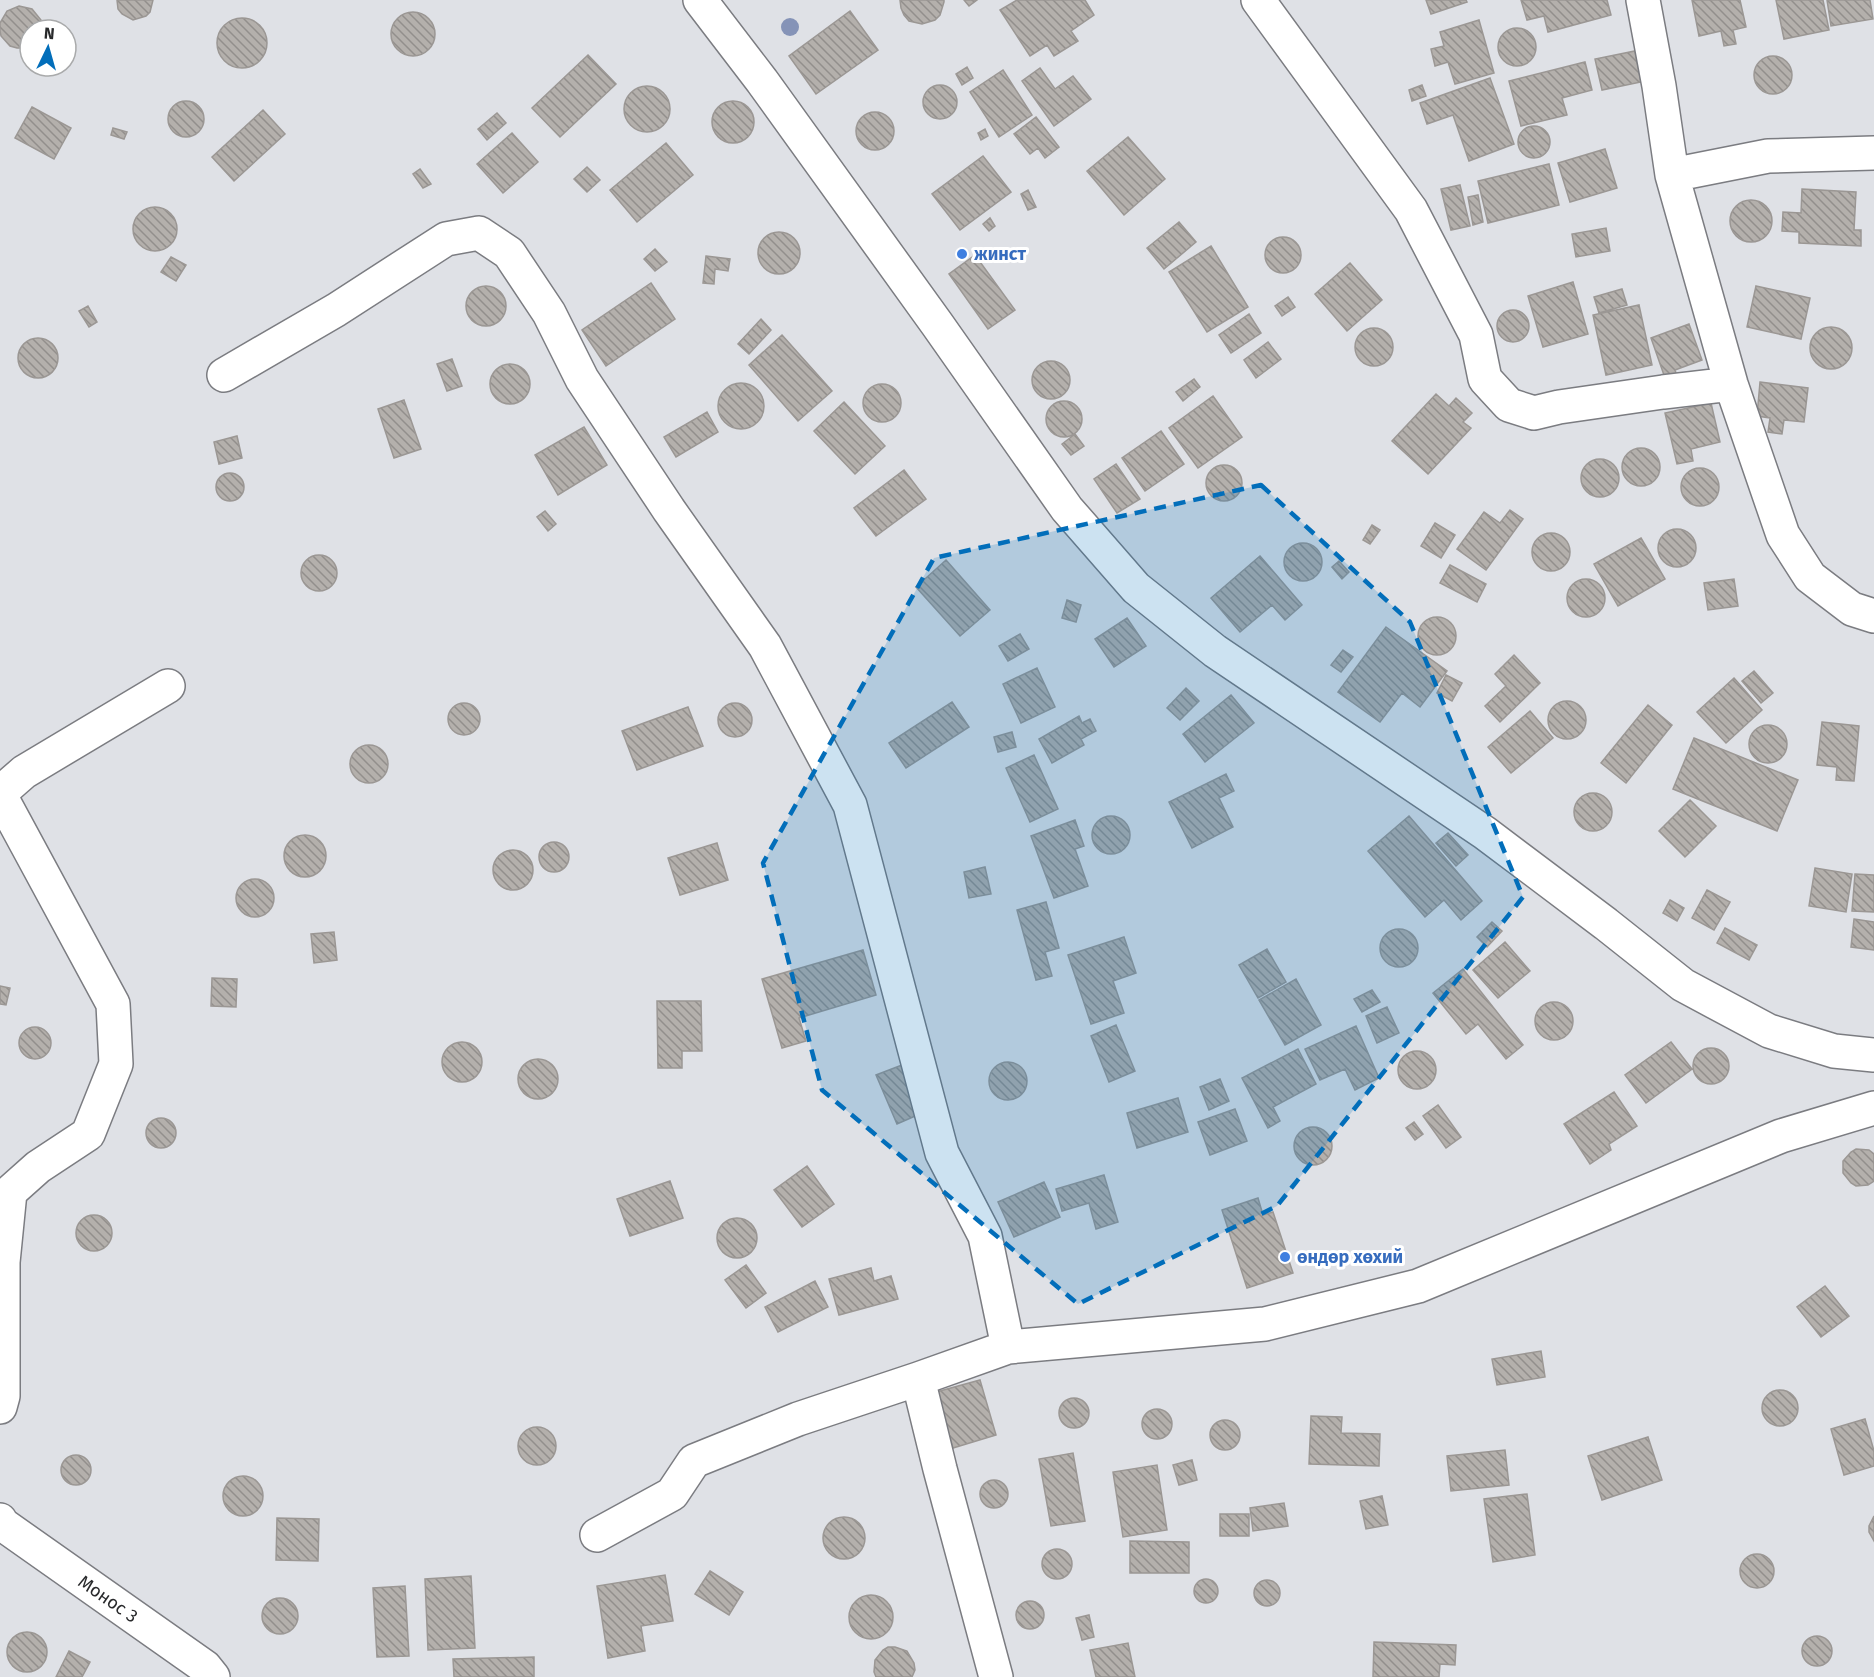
<svg xmlns="http://www.w3.org/2000/svg" width="1874" height="1677" viewBox="0 0 1874 1677" font-family="'Fira Sans',sans-serif">
  <defs>
    <pattern id="building-back-hatch" width="6" height="6" patternUnits="userSpaceOnUse" patternTransform="scale(1.5)"><rect width="6" height="6" fill="#b4b0ac"/><path d="M-1 5l2 2M0 0l6 6M5-1l2 2" fill="none" stroke="#928f8c"/></pattern>
  </defs>
  <rect width="100%" height="100%" fill="#dfe1e6"/>
  <path fill="url(#building-back-hatch)" stroke="#9b9794" stroke-width="1.5" d="M117 0H153L150 12 146 16 133 20 122 14 118 9Z
    M900 0H944V2L940 15 935 20 922 24 909 21 904 15 901 8Z
    M964 0H977L969 6Z
    M1017 0H1085L1094 15 1071 31 1078 41 1054 56 1047 45 1030 56 1000 10Z
    M1426 0H1466L1467 2 1431 14Z
    M1521 0H1607L1611 15 1548 32 1544 16 1527 20Z
    M1692 0H1740L1746 27 1733 30 1736 44 1724 46 1721 31 1699 36Z
    M1776 0H1823L1829 30 1784 39Z
    M1827 0H1870L1873 19 1831 26Z
    M19 6 32 9 41 20 42 27V30H30V46L24 48H17L10 46 1 36 0 31V23L7 11Z
    M850 11 878 50 816 94 789 56Z
    M391 34a22 22 0 1 1 44 0a22 22 0 1 1-44 0Z
    M217 43a25 25 0 1 1 50 0a25 25 0 1 1-50 0Z
    M1479 20 1494 73 1455 84 1448 62 1435 66 1431 49 1444 46 1440 32Z
    M1498 47a19 19 0 1 1 38 0a19 19 0 1 1-38 0Z
    M1635 51 1641 82 1602 90 1595 59Z
    M588 55 616 84 560 137 532 108Z
    M1754 75a19 19 0 1 1 38 0a19 19 0 1 1-38 0Z
    M1585 62 1592 90 1562 98 1567 115 1521 126 1509 81Z
    M967 67 973 78 962 85 956 74Z
    M1040 68 1055 89 1073 76 1091 99 1054 126 1022 81Z
    M1003 70 1032 115 999 137 970 92Z
    M1490 78 1514 144 1469 161 1453 115 1427 124 1420 103Z
    M923 102a17 17 0 1 1 34 0a17 17 0 1 1-34 0Z
    M1422 85 1426 96 1412 101 1409 90Z
    M624 109a23 23 0 1 1 46 0a23 23 0 1 1-46 0Z
    M168 119a18 18 0 1 1 36 0a18 18 0 1 1-36 0Z
    M712 122a21 21 0 1 1 42 0a21 21 0 1 1-42 0Z
    M32 107 71 128 54 159 15 138Z
    M263 110 285 134 234 181 212 157Z
    M856 131a19 19 0 1 1 38 0a19 19 0 1 1-38 0Z
    M497 113 506 123 487 140 478 129Z
    M1036 117 1059 147 1045 158 1038 148 1030 154 1014 134Z
    M1518 142a16 16 0 1 1 32 0a16 16 0 1 1-32 0Z
    M113 128 127 132 124 139 111 135Z
    M985 129 988 136 981 140 978 133Z
    M512 133 538 162 503 193 477 164Z
    M1128 137 1165 179 1124 215 1087 171Z
    M666 143 693 175 637 222 610 190Z
    M1605 149 1617 188 1570 202 1558 163Z
    M983 156 1011 192 960 230 932 194Z
    M1549 164 1559 205 1488 223 1478 181Z
    M587 167 600 180 587 192 574 179Z
    M420 169 431 184 423 188 413 174Z
    M1460 185 1470 226 1451 230 1441 189Z
    M1802 189 1856 192 1854 230H1861V246L1799 243V232L1782 231 1783 212 1801 213Z
    M1028 190 1036 207 1028 210 1021 194Z
    M1478 195 1483 222 1473 225 1468 197Z
    M1730 221a21 21 0 1 1 42 0a21 21 0 1 1-42 0Z
    M133 229a22 22 0 1 1 44 0a22 22 0 1 1-44 0Z
    M990 218 995 226 989 231 983 224Z
    M1179 222 1196 242 1164 269 1147 248Z
    M1606 228 1610 251 1576 257 1572 234Z
    M758 253a21 21 0 1 1 42 0a21 21 0 1 1-42 0Z
    M1265 255a18 18 0 1 1 36 0a18 18 0 1 1-36 0Z
    M1211 246 1248 307 1207 332 1169 272Z
    M655 249 667 262 655 271 644 259Z
    M975 255 1015 310 988 329 949 274Z
    M706 256 730 259 728 271 715 269 714 284 703 283Z
    M171 257 186 265 176 281 161 272Z
    M1350 263 1382 300 1347 331 1315 294Z
    M1573 282 1588 334 1543 347 1528 296Z
    M651 283 675 319 606 366 582 330Z
    M466 306a20 20 0 1 1 40 0a20 20 0 1 1-40 0Z
    M1756 286 1810 298 1801 339 1747 327Z
    M1622 289 1627 305 1599 313 1594 297Z
    M1288 297 1295 307 1282 316 1275 306Z
    M1639 305 1652 365 1606 375 1593 315Z
    M88 306 97 322 89 327 79 311Z
    M1497 326a16 16 0 1 1 32 0a16 16 0 1 1-32 0Z
    M1249 314 1261 333 1231 353 1219 335Z
    M761 319 771 330 749 354 738 344Z
    M1689 324 1702 360 1675 370 1676 373 1665 378 1651 338Z
    M1810 348a21 21 0 1 1 42 0a21 21 0 1 1-42 0Z
    M1355 347a19 19 0 1 1 38 0a19 19 0 1 1-38 0Z
    M782 335 832 391 798 421 749 365Z
    M18 358a20 20 0 1 1 40 0a20 20 0 1 1-40 0Z
    M1268 342 1281 359 1256 378 1244 360Z
    M452 359 462 386 447 391 437 364Z
    M1032 380a19 19 0 1 1 38 0a19 19 0 1 1-38 0Z
    M490 384a20 20 0 1 1 40 0a20 20 0 1 1-40 0Z
    M1194 379 1200 387 1183 401 1176 392Z
    M1760 382 1808 388 1804 422 1784 420 1782 434 1768 432 1770 418 1757 416Z
    M718 406a23 23 0 1 1 46 0a23 23 0 1 1-46 0Z
    M863 403a19 19 0 1 1 38 0a19 19 0 1 1-38 0Z
    M1436 394 1449 406 1456 398 1472 413 1463 422 1471 428 1428 474 1392 441Z
    M1213 396 1242 437 1198 468 1169 428Z
    M404 400 421 449 394 458 378 409Z
    M1046 419a18 18 0 1 1 36 0a18 18 0 1 1-36 0Z
    M844 402 885 446 855 474 814 431Z
    M1711 403 1720 442 1691 449 1693 461 1677 464 1665 413Z
    M707 412 718 432 676 457 664 437Z
    M584 427 607 465 558 495 535 455Z
    M1161 431 1184 464 1145 491 1122 458Z
    M1075 434 1084 446 1071 455 1062 444Z
    M237 436 242 458 219 464 214 442Z
    M1622 467a19 19 0 1 1 38 0a19 19 0 1 1-38 0Z
    M1581 478a19 19 0 1 1 38 0a19 19 0 1 1-38 0Z
    M1116 464 1140 499 1117 513 1094 479Z
    M1206 483a18 18 0 1 1 36 0a18 18 0 1 1-36 0Z
    M1681 487a19 19 0 1 1 38 0a19 19 0 1 1-38 0Z
    M904 470 926 499 876 536 854 508Z
    M216 487a14 14 0 1 1 28 0a14 14 0 1 1-28 0Z
    M1510 510 1523 519 1486 570 1457 549 1484 512 1500 523Z
    M545 511 556 524 548 531 537 517Z
    M1435 523 1455 535 1441 558 1421 546Z
    M1372 525 1380 530 1370 544 1363 540Z
    M1658 548a19 19 0 1 1 38 0a19 19 0 1 1-38 0Z
    M1532 552a19 19 0 1 1 38 0a19 19 0 1 1-38 0Z
    M1641 538 1665 579 1618 606 1594 564Z
    M1284 562a19 19 0 1 1 38 0a19 19 0 1 1-38 0Z
    M301 573a18 18 0 1 1 36 0a18 18 0 1 1-36 0Z
    M1260 556 1302 605 1285 620 1272 605 1240 632 1211 598Z
    M946 560 990 610 960 636 916 587Z
    M1339 561 1349 572 1342 579 1332 567Z
    M1450 565 1486 584 1477 602 1440 583Z
    M1734 579 1738 606 1708 610 1704 583Z
    M1567 598a19 19 0 1 1 38 0a19 19 0 1 1-38 0Z
    M1067 600 1081 605 1076 622 1062 618Z
    M1418 636a19 19 0 1 1 38 0a19 19 0 1 1-38 0Z
    M1127 618 1146 646 1114 667 1095 639Z
    M1386 627 1447 671 1420 707 1402 693 1380 722 1338 692Z
    M1020 634 1029 649 1008 661 999 646Z
    M1343 650 1353 657 1341 672 1331 665Z
    M1514 655 1540 683 1500 722 1485 706 1506 686 1495 674Z
    M1037 668 1055 707 1021 723 1003 684Z
    M1754 671 1773 693 1761 703 1742 681Z
    M1446 675 1462 683 1452 701 1437 693Z
    M1734 678 1762 710 1726 743 1697 712Z
    M1186 688 1199 701 1180 720 1167 708Z
    M1231 695 1254 723 1205 762 1183 734Z
    M1548 720a19 19 0 1 1 38 0a19 19 0 1 1-38 0Z
    M952 702 969 727 906 768 889 743Z
    M448 719a16 16 0 1 1 32 0a16 16 0 1 1-32 0Z
    M718 720a17 17 0 1 1 34 0a17 17 0 1 1-34 0Z
    M1648 705 1672 725 1626 783 1601 763Z
    M688 707 703 746 637 770 622 731Z
    M1530 711 1553 738 1511 773 1488 747Z
    M1079 716 1082 723 1090 719 1096 731 1081 739 1084 745 1052 763 1039 739Z
    M1822 722 1859 726 1854 781 1836 780 1837 767 1817 765Z
    M1749 744a19 19 0 1 1 38 0a19 19 0 1 1-38 0Z
    M1012 732 1016 747 998 752 994 737Z
    M1694 738 1798 780 1777 831 1673 789Z
    M350 764a19 19 0 1 1 38 0a19 19 0 1 1-38 0Z
    M1034 755 1058 809 1030 822 1006 768Z
    M1226 774 1234 791 1219 798 1233 827 1192 848 1169 802Z
    M1574 812a19 19 0 1 1 38 0a19 19 0 1 1-38 0Z
    M1690 800 1716 826 1685 857 1659 831Z
    M1409 816 1482 901 1461 920 1444 900 1425 917 1368 851Z
    M1092 835a19 19 0 1 1 38 0a19 19 0 1 1-38 0Z
    M1075 820 1084 846 1075 849 1088 886 1054 898 1031 836Z
    M1448 833 1468 855 1456 866 1436 843Z
    M284 856a21 21 0 1 1 42 0a21 21 0 1 1-42 0Z
    M539 857a15 15 0 1 1 30 0a15 15 0 1 1-30 0Z
    M717 843 728 880 680 895 668 858Z
    M493 870a20 20 0 1 1 40 0a20 20 0 1 1-40 0Z
    M985 867 991 894 969 898 964 872Z
    M1815 868 1852 874 1846 912 1809 906Z
    M1855 874 1874 875V912L1852 911Z
    M236 898a19 19 0 1 1 38 0a19 19 0 1 1-38 0Z
    M1707 890 1730 902 1714 930 1692 918Z
    M1670 900 1684 908 1677 921 1663 913Z
    M1046 902 1059 948 1045 952 1052 976 1036 980 1017 910Z
    M1854 919 1874 922V950L1851 947Z
    M1492 922 1502 931 1487 947 1477 937Z
    M1725 928 1757 945 1749 960 1717 943Z
    M1380 948a19 19 0 1 1 38 0a19 19 0 1 1-38 0Z
    M334 932 337 960 314 963 311 934Z
    M1124 937 1136 973 1113 981 1124 1013 1091 1024 1068 955Z
    M1505 942 1530 971 1498 998 1473 970Z
    M1267 949 1286 982 1258 998 1239 965Z
    M863 950 876 995 799 1018 806 1041 782 1048 762 979Z
    M1463 969 1523 1045 1506 1059 1478 1024 1466 1034 1433 993Z
    M212 978 237 979 236 1007 211 1006Z
    M1296 979 1321 1025 1285 1045 1259 1000Z
    M0 986 10 988 6 1005 0 1004Z
    M1372 990 1380 1002 1362 1012 1354 999Z
    M657 1001H701L702 1051H682V1068H658Z
    M1535 1021a19 19 0 1 1 38 0a19 19 0 1 1-38 0Z
    M1387 1007 1399 1033 1377 1043 1366 1016Z
    M1116 1025 1135 1071 1109 1082 1091 1036Z
    M1356 1026 1379 1078 1355 1090 1345 1069 1320 1080 1305 1049Z
    M19 1043a16 16 0 1 1 32 0a16 16 0 1 1-32 0Z
    M1671 1042 1692 1069 1646 1103 1625 1075Z
    M442 1062a20 20 0 1 1 40 0a20 20 0 1 1-40 0Z
    M1693 1066a18 18 0 1 1 36 0a18 18 0 1 1-36 0Z
    M1298 1049 1316 1084 1273 1107 1280 1121 1268 1128 1242 1078Z
    M1398 1070a19 19 0 1 1 38 0a19 19 0 1 1-38 0Z
    M518 1079a20 20 0 1 1 40 0a20 20 0 1 1-40 0Z
    M989 1081a19 19 0 1 1 38 0a19 19 0 1 1-38 0Z
    M902 1065 922 1113 897 1124 876 1075Z
    M1220 1079 1229 1101 1209 1110 1200 1087Z
    M1614 1092 1637 1126 1609 1144 1611 1150 1590 1164 1564 1124Z
    M1178 1098 1188 1132 1137 1148 1127 1113Z
    M1438 1105 1461 1137 1446 1148 1423 1116Z
    M1235 1109 1247 1141 1210 1155 1198 1122Z
    M146 1133a15 15 0 1 1 30 0a15 15 0 1 1-30 0Z
    M1414 1122 1423 1134 1415 1140 1406 1128Z
    M1294 1146a19 19 0 1 1 38 0a19 19 0 1 1-38 0Z
    M1856 1149 1869 1150 1874 1154V1181L1868 1185 1856 1186 1851 1183 1843 1173V1161L1851 1152Z
    M807 1166 834 1204 802 1227 774 1190Z
    M1104 1175 1118 1222 1096 1229 1089 1203 1062 1211 1056 1189Z
    M670 1181 683 1218 630 1236 617 1199Z
    M1044 1182 1060 1217 1014 1237 998 1202Z
    M1258 1198 1263 1215 1273 1212 1293 1273 1247 1288 1222 1210Z
    M76 1233a18 18 0 1 1 36 0a18 18 0 1 1-36 0Z
    M717 1238a20 20 0 1 1 40 0a20 20 0 1 1-40 0Z
    M746 1265 766 1293 746 1308 725 1280Z
    M871 1268 874 1281 891 1276 898 1299 839 1315 829 1279Z
    M815 1281 828 1307 778 1332 765 1307Z
    M1825 1286 1849 1316 1821 1337 1797 1307Z
    M1541 1351 1545 1377 1497 1385 1492 1359Z
    M980 1380 996 1435 953 1448 936 1392Z
    M1762 1408a18 18 0 1 1 36 0a18 18 0 1 1-36 0Z
    M1059 1413a15 15 0 1 1 30 0a15 15 0 1 1-30 0Z
    M1142 1424a15 15 0 1 1 30 0a15 15 0 1 1-30 0Z
    M1311 1416 1342 1417 1341 1433 1380 1434 1379 1466 1309 1464Z
    M1865 1419 1874 1451V1466L1844 1475 1831 1429Z
    M1210 1435a15 15 0 1 1 30 0a15 15 0 1 1-30 0Z
    M518 1446a19 19 0 1 1 38 0a19 19 0 1 1-38 0Z
    M1648 1437 1662 1480 1602 1500 1588 1456Z
    M1505 1450 1509 1485 1451 1491 1447 1456Z
    M1073 1453 1085 1521 1051 1526 1039 1459Z
    M61 1470a15 15 0 1 1 30 0a15 15 0 1 1-30 0Z
    M1192 1460 1197 1480 1179 1485 1173 1465Z
    M1157 1465 1167 1530 1123 1537 1113 1472Z
    M223 1496a20 20 0 1 1 40 0a20 20 0 1 1-40 0Z
    M980 1494a14 14 0 1 1 28 0a14 14 0 1 1-28 0Z
    M1527 1494 1535 1555 1493 1562 1484 1499Z
    M1382 1496 1388 1525 1366 1529 1360 1501Z
    M1284 1503 1288 1526 1253 1531 1250 1508Z
    M1220 1514H1249V1536H1220Z
    M1874 1516V1541L1869 1532V1526Z
    M823 1538a21 21 0 1 1 42 0a21 21 0 1 1-42 0Z
    M277 1518 319 1519 318 1561 276 1560Z
    M1130 1541 1189 1542V1573H1130Z
    M1042 1564a15 15 0 1 1 30 0a15 15 0 1 1-30 0Z
    M1740 1571a17 17 0 1 1 34 0a17 17 0 1 1-34 0Z
    M710 1571 743 1592 729 1615 695 1594Z
    M665 1575 673 1621 641 1626 645 1651 608 1658 597 1586Z
    M471 1576 475 1648 428 1650 425 1579Z
    M1194 1591a12 12 0 1 1 24 0a12 12 0 1 1-24 0Z
    M1254 1593a13 13 0 1 1 26 0a13 13 0 1 1-26 0Z
    M405 1586 409 1656 377 1657 373 1588Z
    M849 1617a22 22 0 1 1 44 0a22 22 0 1 1-44 0Z
    M262 1616a18 18 0 1 1 36 0a18 18 0 1 1-36 0Z
    M1016 1615a14 14 0 1 1 28 0a14 14 0 1 1-28 0Z
    M1089 1615 1094 1637 1082 1640 1076 1618Z
    M7 1652a20 20 0 1 1 40 0a20 20 0 1 1-40 0Z
    M1802 1651a15 15 0 1 1 30 0a15 15 0 1 1-30 0Z
    M1374 1642 1456 1645 1455 1665 1440 1664 1439 1677H1373Z
    M1128 1643 1135 1677H1096L1090 1650Z
    M888 1647H895L907 1651 914 1663 915 1670 912 1677H876L874 1672 875 1660 883 1650Z
    M69 1651 90 1662 82 1677H56Z
    M534 1657V1677H454L453 1659Z"/>
  <g fill="none" stroke-linecap="round" stroke-linejoin="round">
    <defs>
      <path id="minor" d="M700 0 762 81 937 324 1067 509 1136 588 1215 651 1485 833 1606 924 1683 985 1769 1031 1834 1051 1874 1055
        M1258 0 1411 210 1476 335 1485 379 1509 405 1534 413 1559 407 1663 392 1731 384
        M1643 0 1659 86 1672 175 1731 384 1783 535 1810 577 1852 609 1874 616
        M1672 175 1768 156 1874 153
        M224 375 336 310 446 239 479 233 509 253 549 313 582 379 669 510 765 646 850 805 942 1153 985 1236 1008 1347
        M0 793 24 772 168 686
        M0 795 113 1004 116 1064 88 1134 38 1167 10 1192 3 1262V1396L0 1407
        M918 1379 940 1469 996 1677
        M0 1520 2 1524 205 1667 213 1677
        M597 1535 672 1494 694 1461 798 1419 918 1379 1008 1347 1265 1324 1418 1286 1781 1136 1874 1108"/>
    </defs>
    <use href="#minor" stroke="#7b7c81" stroke-width="36"/>
    <use href="#minor" stroke="#fff" stroke-width="33"/>
  </g>
  <circle fill="#8593b7" cx="790" cy="27" r="9"/>
  <path fill="#026eba" fill-opacity="0.2" stroke="#026eba" stroke-width="4.5" stroke-dasharray="12 8" stroke-linejoin="round" d="M1261 485 1410 622 1523 897 1277 1206 1078 1304 822 1090 763 863 934 558Z"/>
  <g fill="#3f7fe0" stroke="#fff" stroke-width="2">
    <circle cx="962" cy="254" r="6"/>
    <circle cx="1285" cy="1257" r="6"/>
  </g>
  <g text-anchor="middle" dominant-baseline="central" stroke-width="6" stroke-linejoin="round" paint-order="stroke">
    <g font-size="18" font-weight="bold" fill="#366cbe" stroke="#fff" text-anchor="start">
      <text x="974" y="254">жинст</text>
      <text x="1297" y="1257">өндөр хөхий</text>
    </g>
    <g font-size="18" fill="#292a2c" stroke="#fff">
      <text transform="translate(108 1599) rotate(35)">Монос 3</text>
    </g>
  </g>
  <g transform="translate(48 48) rotate(5)"><circle r="28" fill="#ffffff" stroke="#a9aaab" stroke-width="1.5"/>
  <path d="M0-4.5L10 22L0 15L-10 22Z" fill="#026eba"/>
  <text y="-9" font-size="16" font-weight="bold" text-anchor="middle" fill="#292a2c">N</text>
  </g>
</svg>
